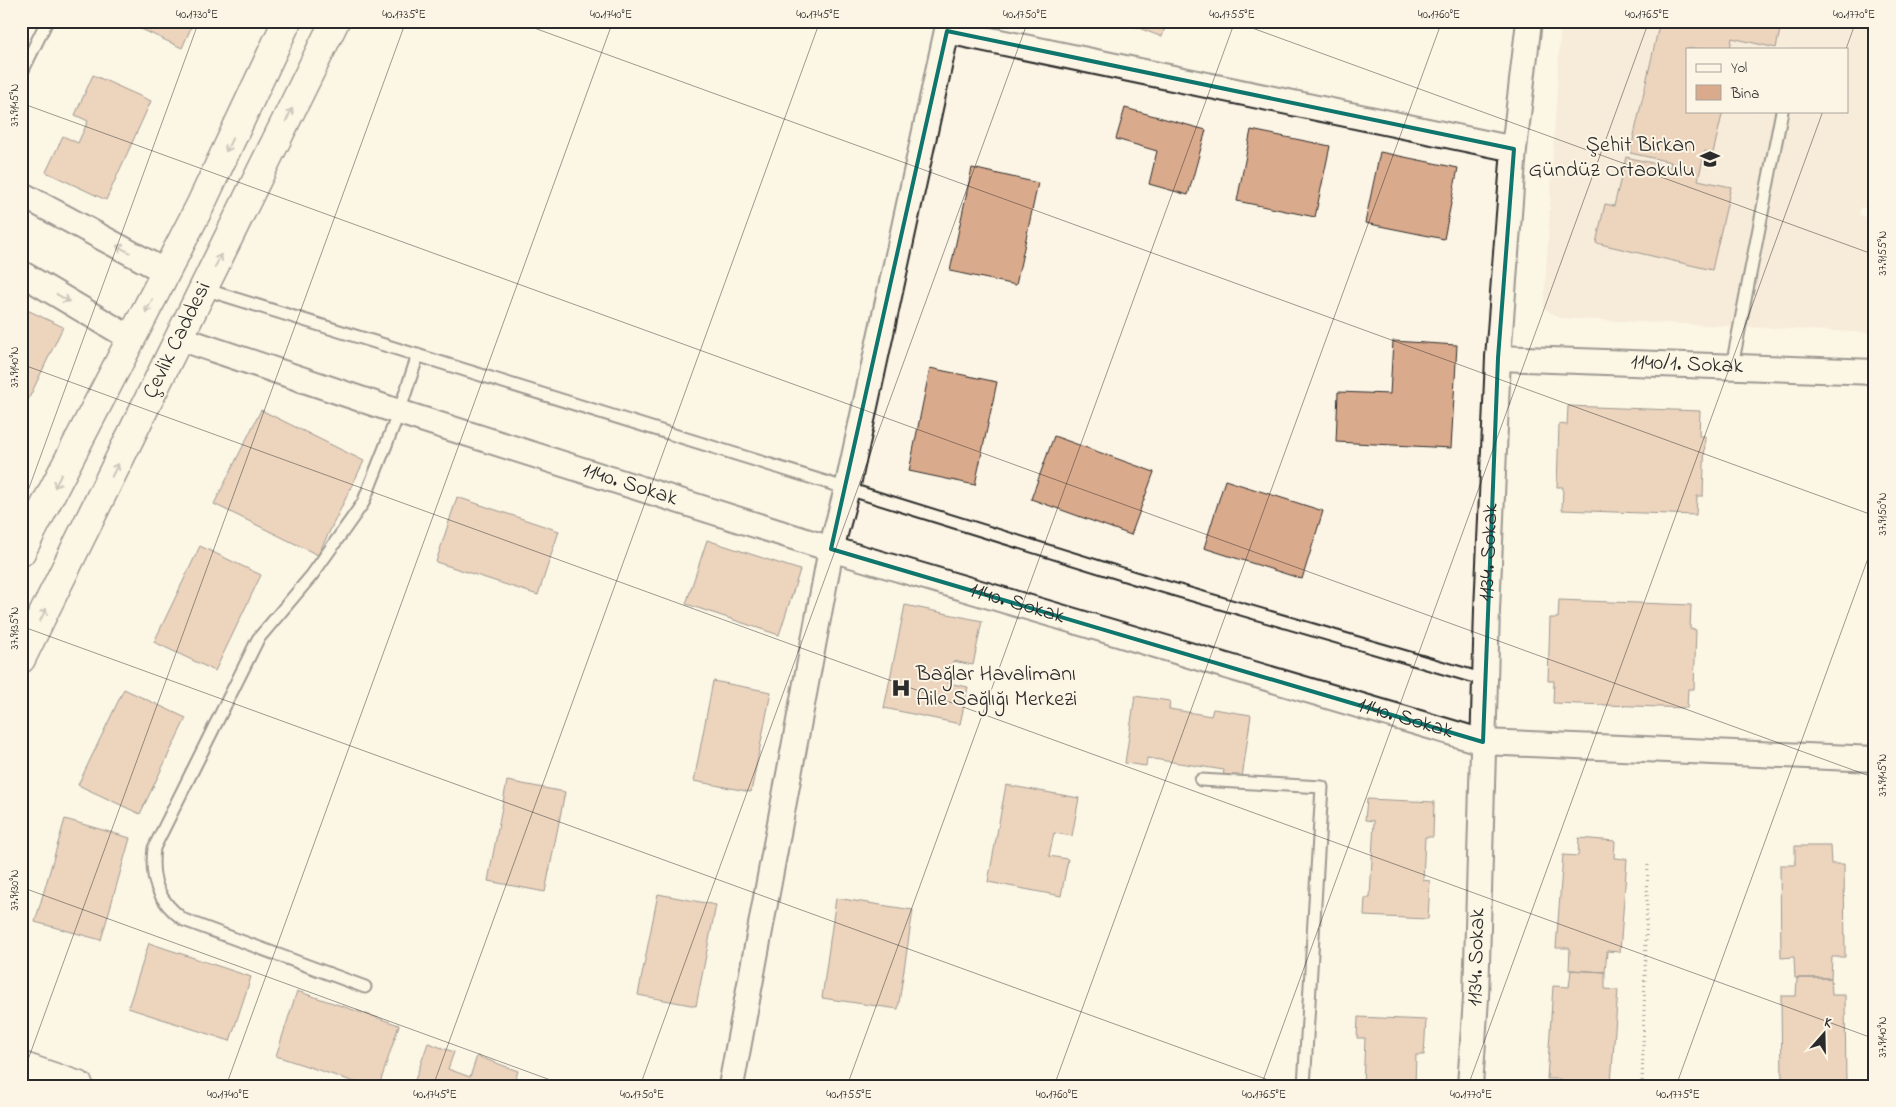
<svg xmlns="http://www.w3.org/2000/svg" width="1896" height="1107" viewBox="0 0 1896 1107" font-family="'Indie Flower',sans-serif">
  <rect width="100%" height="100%" fill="#fcf5e5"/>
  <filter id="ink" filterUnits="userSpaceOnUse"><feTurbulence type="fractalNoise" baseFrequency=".02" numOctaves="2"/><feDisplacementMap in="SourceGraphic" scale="10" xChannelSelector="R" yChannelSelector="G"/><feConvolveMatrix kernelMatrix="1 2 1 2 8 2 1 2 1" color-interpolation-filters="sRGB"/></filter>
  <g filter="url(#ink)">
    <path fill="#f2deca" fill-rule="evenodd" d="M1561 21H1875V211L1861 207 1859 215 1875 219V333L1559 318 1544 308ZM1687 49H1847V111H1687Z"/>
    <path fill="#daaa8c" stroke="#2b2b2b" d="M124 21H194L182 48Z
      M1121 21H1167L1162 37Z
      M1660 21H1782L1776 48 1732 38 1730 49H1687V111H1723L1713 153 1705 151 1698 180 1731 187 1712 270 1596 243 1605 204 1614 206 1626 157 1670 167 1671 162 1630 153Z
      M93 75 151 101 106 200 46 172 63 136 78 143 88 121 75 115Z
      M1125 108 1206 130 1188 195 1149 184 1157 151 1116 139Z
      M1251 130 1330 146 1315 217 1237 201Z
      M1380 152 1458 168 1444 239 1365 223Z
      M972 168 1038 183 1016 285 950 271Z
      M21 307 63 327 21 415Z
      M1393 341 1457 345 1451 448 1336 442 1338 392 1390 394Z
      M930 368 997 382 975 485 909 471Z
      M1568 406 1700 411 1699 436H1705L1703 496H1697L1696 515 1562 510 1563 487H1557L1559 424 1567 425Z
      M261 410 364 461 318 555 214 504Z
      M1054 436 1154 472 1131 535 1031 499Z
      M1225 480 1323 511 1302 579 1204 548Z
      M457 497 559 531 538 595 436 562Z
      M707 540 800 570 779 635 686 604Z
      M200 546 261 575 215 671 154 642Z
      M1559 600 1691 605 1690 629 1696 630 1694 689H1688L1687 708 1553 703 1554 681H1548L1550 618H1558Z
      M905 605 982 621 973 665 953 661 948 683 968 687 960 724 884 708Z
      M713 681 771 692 751 792 694 781Z
      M124 689 186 718 140 814 78 785Z
      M1135 696 1170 701 1169 709 1211 716 1213 709 1251 715 1242 778 1223 776 1224 770 1147 758 1146 766 1125 763Z
      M507 781 565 792 545 892 488 881Z
      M1006 785 1079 798 1072 836 1054 833 1049 856 1068 859 1061 896 988 882Z
      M1367 799 1434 802 1433 837H1425L1423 880 1430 881 1428 919 1364 916 1365 898H1370L1374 821 1365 820Z
      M65 819 130 838 101 940 35 922Z
      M1579 838 1615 841 1614 858 1627 859 1620 952 1607 951 1605 972 1569 970 1570 948H1556L1563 855 1578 856Z
      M1795 846H1830L1831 864H1844L1845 957H1832L1831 978H1795L1794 957 1781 958 1780 865H1795Z
      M658 894 716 905 696 1006 638 995Z
      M836 898 913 910 898 1009 822 998Z
      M149 943 251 977 230 1041 128 1008Z
      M1571 970 1605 972V989L1618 990 1611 1083 1598 1082V1086H1561L1560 1079H1547L1553 986 1569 987Z
      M1797 978H1831L1832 995H1845L1846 1086H1782L1781 996H1796Z
      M297 991 399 1025 379 1086H367L276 1056Z
      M1358 1017 1426 1020 1424 1055H1416L1415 1086H1363L1365 1038H1357Z
      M428 1043 454 1052 448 1069 470 1077 477 1056 518 1071 513 1086H406L408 1081 414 1083Z"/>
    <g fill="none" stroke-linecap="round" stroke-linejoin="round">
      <defs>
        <path id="service" d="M21 74 47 21
          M204 289 1138 579 1485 680
          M1732 366 1782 111
          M1201 780 1322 787 1304 1086
          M365 987 184 920C158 901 150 880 154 848L258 639 312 575 363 503 399 412 418 355"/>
        <g id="minor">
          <path d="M947 31 1514 149"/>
          <path d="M21 194 166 272"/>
          <path d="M21 273 132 339"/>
          <path id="s1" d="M179 338 399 412 831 549 1483 742 1875 759"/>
          <path id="s2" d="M1498 358 1875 372"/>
          <path d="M731 1086 831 549 847 489 949 21"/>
          <path id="s3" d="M1470 1086 1476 998 1487 610 1498 358 1514 149 1529 21"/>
        </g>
        <g id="secondary">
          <path d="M21 552 200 206 287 21"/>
          <path id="s4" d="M21 659 335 21"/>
          <path d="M21 1066 79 1086"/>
        </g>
      </defs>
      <use href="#service" stroke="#2b2b2b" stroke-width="15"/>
      <use href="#minor" stroke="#2b2b2b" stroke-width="28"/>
      <use href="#secondary" stroke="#2b2b2b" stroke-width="31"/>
      <path stroke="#2b2b2b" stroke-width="3" stroke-dasharray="1 4" stroke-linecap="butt" d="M1642 1086 1648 863"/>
      <use href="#service" stroke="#fcf5e5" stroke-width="11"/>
      <use href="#minor" stroke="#fcf5e5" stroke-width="24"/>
      <use href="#secondary" stroke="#fcf5e5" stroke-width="28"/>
    </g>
    <defs><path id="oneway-shaft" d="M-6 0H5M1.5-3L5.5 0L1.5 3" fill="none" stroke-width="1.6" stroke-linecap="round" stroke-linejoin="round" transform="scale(1.25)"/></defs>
    <g stroke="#949088">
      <use href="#oneway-shaft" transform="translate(289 115) rotate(-64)"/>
      <use href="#oneway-shaft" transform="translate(229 145) rotate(115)"/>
      <use href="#oneway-shaft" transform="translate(123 249) rotate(-152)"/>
      <use href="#oneway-shaft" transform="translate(218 261) rotate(-64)"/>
      <use href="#oneway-shaft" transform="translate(63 298) rotate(31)"/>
      <use href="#oneway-shaft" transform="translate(149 306) rotate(117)"/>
      <use href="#oneway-shaft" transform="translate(115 470) rotate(-64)"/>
      <use href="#oneway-shaft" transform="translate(58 481) rotate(117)"/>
      <use href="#oneway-shaft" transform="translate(43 615) rotate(-64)"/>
    </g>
  </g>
  <path d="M0 0H1896V1107H0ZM947 31 1514 149 1498 358 1483 742 831 549Z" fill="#fcf5e5" fill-opacity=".55" fill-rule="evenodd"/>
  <path fill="none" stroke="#0f766e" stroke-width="4" stroke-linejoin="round" d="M947 31 1514 149 1498 358 1483 742 831 549Z"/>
  <path fill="none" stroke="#2b2b2b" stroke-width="1" stroke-opacity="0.45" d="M515 21 1875 516M1233 21 1875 255M1846 49 1856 21M21 103 1875 778M21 364 1875 1039M21 510 199 21M21 626 1285 1086M21 887 567 1086M21 1079 406 21M226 1086 613 21M433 1086 820 21M640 1086 1028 21M847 1086 1235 21M1054 1086 1442 21M1261 1086 1649 21M1468 1086 1823 111M1676 1086 1875 539"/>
  <defs>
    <symbol id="school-bare" viewBox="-9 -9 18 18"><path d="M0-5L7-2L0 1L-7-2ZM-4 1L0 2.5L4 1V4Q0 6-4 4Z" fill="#2b2b2b" stroke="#fcf5e5" stroke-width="2.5" paint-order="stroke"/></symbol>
    <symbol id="hospital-bare" viewBox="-9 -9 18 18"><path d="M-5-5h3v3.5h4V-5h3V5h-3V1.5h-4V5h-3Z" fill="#2b2b2b" stroke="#fcf5e5" stroke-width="2.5" paint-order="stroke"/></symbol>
  </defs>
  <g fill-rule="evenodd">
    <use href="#school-bare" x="1696" y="145" width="28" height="28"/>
    <use href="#hospital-bare" x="887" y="674" width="28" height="28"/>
  </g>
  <g text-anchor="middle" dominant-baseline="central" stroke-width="4" stroke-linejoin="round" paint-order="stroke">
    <g font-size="22" fill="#2b2b2b" stroke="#fcf5e5" text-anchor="end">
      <text x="1695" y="146">Şehit Birkan<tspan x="1695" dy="25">Gündüz Ortaokulu</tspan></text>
      <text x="916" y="675" text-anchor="start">Bağlar Havalimanı<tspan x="916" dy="25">Aile Sağlığı Merkezi</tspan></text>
    </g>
    <g font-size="22" fill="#2b2b2b" stroke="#fcf5e5">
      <text stroke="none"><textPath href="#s4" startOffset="355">Çevlik Caddesi</textPath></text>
      <text stroke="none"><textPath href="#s2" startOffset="189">1140/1. Sokak</textPath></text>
      <text stroke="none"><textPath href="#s1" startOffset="474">1140. Sokak</textPath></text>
      <text stroke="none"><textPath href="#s3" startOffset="534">1134. Sokak</textPath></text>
      <text stroke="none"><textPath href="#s1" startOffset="879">1140. Sokak</textPath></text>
      <text stroke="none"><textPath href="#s1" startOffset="1284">1140. Sokak</textPath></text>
      <text stroke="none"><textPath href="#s3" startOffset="129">1134. Sokak</textPath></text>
    </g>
  </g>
  <rect width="1896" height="1107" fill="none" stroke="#fcf5e5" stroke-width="55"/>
  <rect x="1686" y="48" width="162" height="65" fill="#fcf5e5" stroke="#a8a49b"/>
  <rect x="1696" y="64" width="25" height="8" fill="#fcf5e5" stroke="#a8a49b"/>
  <text x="1731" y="72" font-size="15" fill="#2b2b2b">Yol</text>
  <rect x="1696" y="85" width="25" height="15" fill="#daaa8c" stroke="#a8a49b"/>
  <text x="1731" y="98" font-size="15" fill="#2b2b2b">Bina</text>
  <g transform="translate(1824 1034) rotate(20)" stroke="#fcf5e5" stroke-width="4" paint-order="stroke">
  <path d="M0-4L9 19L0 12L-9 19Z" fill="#2b2b2b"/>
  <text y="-8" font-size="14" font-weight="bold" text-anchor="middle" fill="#2b2b2b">K</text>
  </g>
  <rect x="28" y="28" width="1840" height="1052" fill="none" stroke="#2b2b2b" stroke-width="2"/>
  <g font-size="12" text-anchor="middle" fill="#2b2b2b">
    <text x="197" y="18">40.1730°E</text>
    <text x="404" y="18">40.1735°E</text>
    <text x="611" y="18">40.1740°E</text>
    <text x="818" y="18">40.1745°E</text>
    <text x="1025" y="18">40.1750°E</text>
    <text x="1232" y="18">40.1755°E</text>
    <text x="1439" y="18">40.1760°E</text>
    <text x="1647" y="18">40.1765°E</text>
    <text x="1854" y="18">40.1770°E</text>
    <text transform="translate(14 105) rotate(-90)" y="4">37.9145°N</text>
    <text transform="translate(1882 253) rotate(-90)" y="4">37.9155°N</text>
    <text transform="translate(14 367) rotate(-90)" y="4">37.9140°N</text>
    <text transform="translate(1882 514) rotate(-90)" y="4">37.9150°N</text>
    <text transform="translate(14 628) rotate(-90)" y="4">37.9135°N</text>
    <text transform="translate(1882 775) rotate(-90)" y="4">37.9145°N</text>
    <text transform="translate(14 890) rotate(-90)" y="4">37.9130°N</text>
    <text transform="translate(1882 1037) rotate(-90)" y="4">37.9140°N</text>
    <text x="228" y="1098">40.1740°E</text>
    <text x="435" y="1098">40.1745°E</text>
    <text x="642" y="1098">40.1750°E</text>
    <text x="849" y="1098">40.1755°E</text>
    <text x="1057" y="1098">40.1760°E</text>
    <text x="1264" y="1098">40.1765°E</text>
    <text x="1471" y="1098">40.1770°E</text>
    <text x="1678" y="1098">40.1775°E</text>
  </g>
</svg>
